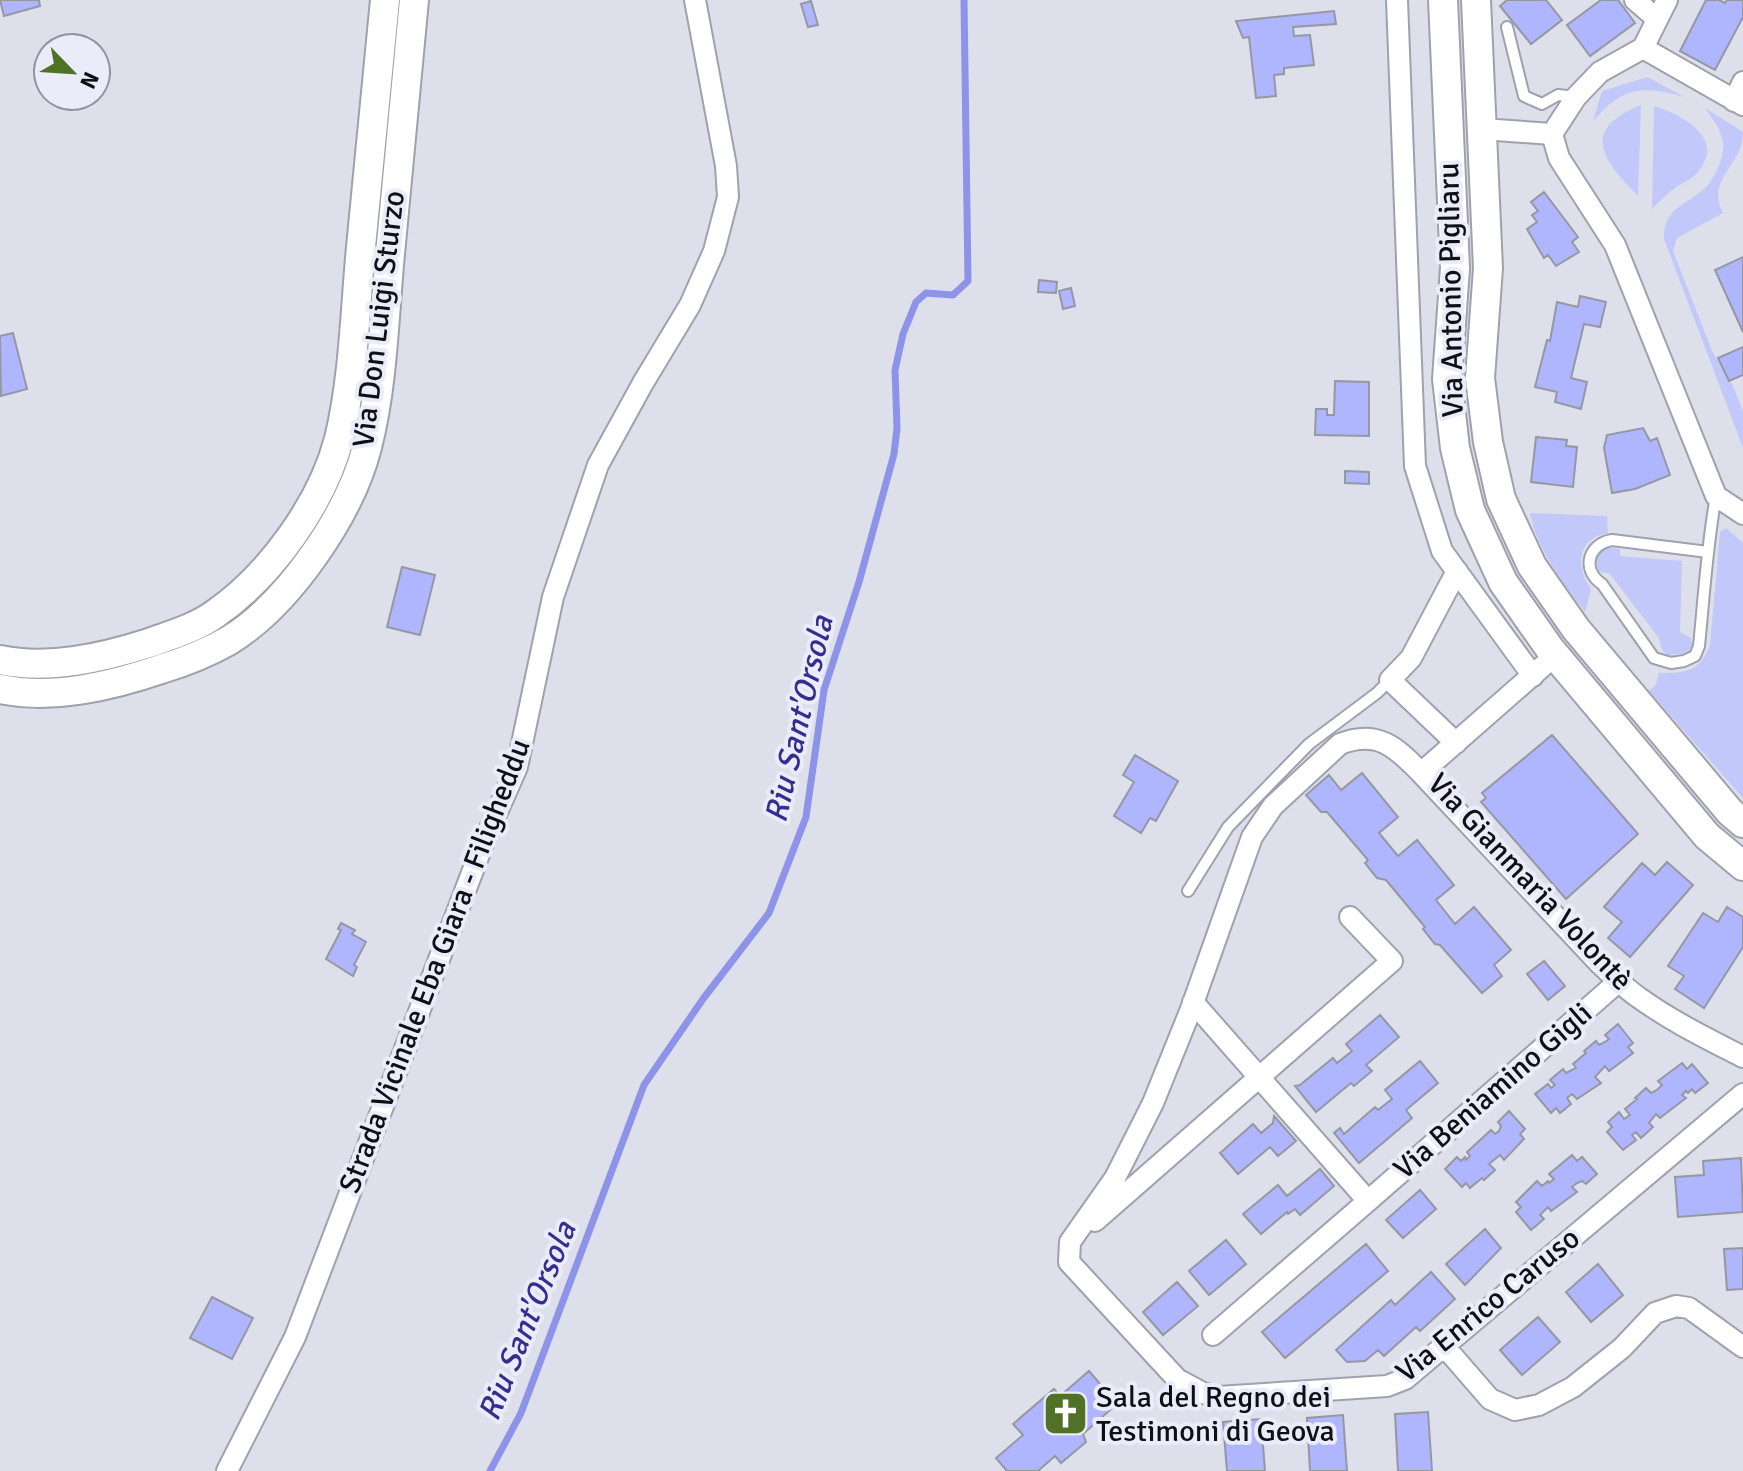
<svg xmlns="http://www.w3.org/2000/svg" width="1743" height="1471" viewBox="0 0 1743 1471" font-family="Signika,sans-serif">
  <rect width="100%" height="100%" fill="#dddfeb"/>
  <path fill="#c2c8f9" d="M1648 77 1684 97C1641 85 1623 87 1593 121L1602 91Z
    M1641 105 1638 196C1603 160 1579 130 1641 105Z
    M1654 106C1683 115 1728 139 1696 174 1691 180 1681 183 1675 188 1667 194 1659 202 1652 209Z
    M1705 108 1743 132C1743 167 1705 178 1723 213L1677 238 1673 251 1713 353 1732 384 1743 411V448L1664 239C1663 213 1679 207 1698 194 1707 188 1713 179 1717 170 1730 142 1721 131 1705 108Z
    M1530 513 1607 516 1608 533C1577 538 1575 567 1591 589L1585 612C1563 582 1537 551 1530 513Z
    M1726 528 1743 543V798L1649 691 1656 684 1659 673C1686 673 1700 672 1710 645L1720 532Z
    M1606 547 1620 549V556L1682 561 1680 632 1691 638 1692 646 1688 653 1667 655 1662 650 1659 638 1610 574 1598 571C1595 561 1596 553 1606 547Z"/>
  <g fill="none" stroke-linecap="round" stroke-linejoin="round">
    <path stroke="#8c93e9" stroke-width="7" d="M490 1471 521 1413 644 1085 703 999 769 913 806 817 824 690 859 582 894 454 897 428 895 370 903 334 916 302 926 293 953 295 968 281 964 0"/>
  </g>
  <path fill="#afb6fd" stroke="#9597a3" stroke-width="2" d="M0 0H39L40 6 4 16Z
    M1507 0H1546L1562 20 1531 44 1500 6Z
    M1601 0H1618L1635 23 1590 56 1567 25Z
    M1706 0H1719L1725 3 1727 0H1743V17L1715 70 1680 51Z
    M811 1 818 25 808 27 801 4Z
    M1334 11 1336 24 1293 27 1294 36 1310 35 1314 65 1284 68V74L1274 75 1276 96 1256 98 1249 37 1243 38 1236 21Z
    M1544 192 1578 237 1572 242 1579 252 1556 266 1548 255 1544 258 1527 229 1537 222 1532 215 1538 211 1531 202Z
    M1743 257V332L1715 270Z
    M1039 280 1057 282 1056 293 1038 292Z
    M1071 288 1075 306 1063 309 1059 291Z
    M1580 296 1606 302 1600 327 1584 324 1571 378 1587 382 1581 409 1555 402 1557 392 1535 387 1547 340 1550 341 1557 302 1578 307Z
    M13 333 27 389 1 396 0 336Z
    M1743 347V375L1729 381 1718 358Z
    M1335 381 1369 382V436L1315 435 1316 409H1327V415H1334Z
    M1643 428 1650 441 1657 438 1670 475 1635 489 1612 493 1604 448 1607 435Z
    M1536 437 1567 440 1566 446 1577 447 1573 487 1531 482Z
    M1345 471 1369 472V484L1345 483Z
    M402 567 435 575 420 635 387 627Z
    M1552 735 1638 834 1566 899 1481 802 1486 798 1482 793Z
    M1135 755 1178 781 1156 821 1150 818 1141 833 1114 816 1134 782 1123 775Z
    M1362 773 1398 817 1379 833 1398 856 1417 840 1454 885 1436 900 1455 924 1474 907 1511 950 1494 965 1502 976 1482 993 1440 945 1435 944 1423 929 1425 927 1386 880 1377 878 1365 863 1368 860 1327 812H1321L1306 795 1329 775 1341 790Z
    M1667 862 1693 885 1630 957 1608 938 1622 922 1604 907 1642 863 1655 875Z
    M1727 907 1743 917V947L1704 1008 1675 989 1684 976 1668 966 1703 913 1718 922Z
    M341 923 355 930 352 934 366 942 354 965 357 967 353 976 326 959 341 930 338 929Z
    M1544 961 1565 986 1548 1000 1527 974Z
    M1380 1015 1399 1037 1366 1065 1372 1071 1354 1086 1351 1083 1316 1112 1295 1086 1300 1085 1333 1058 1337 1063 1352 1051 1346 1044Z
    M1618 1024 1633 1043 1628 1047 1633 1053 1609 1071 1605 1066 1595 1077 1601 1083 1577 1099 1572 1094 1567 1098 1571 1104 1560 1113 1556 1108 1551 1113 1535 1094 1548 1084 1551 1088 1555 1085 1550 1080 1563 1069 1566 1073 1576 1068 1573 1064 1586 1053 1584 1051 1596 1041 1599 1045 1605 1042 1609 1039 1605 1035Z
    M1420 1061 1438 1083 1406 1110 1412 1118 1359 1163 1334 1133 1340 1128 1344 1134 1375 1107 1378 1110 1392 1099 1385 1090Z
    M1682 1063 1687 1069 1692 1064 1708 1083 1695 1093 1692 1089 1688 1093 1686 1091 1682 1095 1686 1098 1660 1118 1656 1114 1649 1123 1653 1127 1641 1138 1636 1132 1632 1135 1636 1140 1623 1150 1607 1132 1612 1127 1608 1122 1619 1112 1624 1119 1630 1115 1625 1109 1637 1099 1635 1098 1646 1088 1651 1093 1657 1090 1662 1085 1658 1081Z
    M1509 1111 1525 1129 1520 1134 1524 1139 1504 1160 1500 1155 1489 1164 1495 1170 1484 1180 1482 1178 1470 1188 1466 1183 1462 1187 1445 1169 1457 1157 1461 1161 1465 1157 1466 1160 1470 1156 1467 1152 1491 1130 1495 1134 1499 1131 1501 1126 1498 1122Z
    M1274 1116 1296 1141 1278 1156 1270 1147 1238 1174 1220 1153 1253 1124 1261 1133 1273 1123Z
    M1572 1155 1577 1161 1582 1157 1597 1174 1586 1184 1582 1181 1577 1183 1572 1187 1577 1192 1551 1211 1548 1207 1540 1215 1544 1219 1531 1230 1516 1212 1521 1207 1516 1202 1537 1181 1542 1186 1548 1181 1549 1183 1554 1179 1549 1174Z
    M1741 1158 1743 1212 1678 1217 1675 1177 1704 1175 1703 1161Z
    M1320 1169 1334 1186 1300 1215 1295 1209 1288 1214 1287 1212 1261 1234 1243 1214 1278 1185 1287 1196Z
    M1420 1190 1436 1209 1403 1238 1386 1220Z
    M1485 1229 1501 1248 1465 1285 1446 1264Z
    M1226 1240 1246 1264 1209 1295 1189 1271Z
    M1366 1244 1388 1271 1285 1358 1262 1332Z
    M1743 1248V1289L1727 1290 1724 1249Z
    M1598 1264 1623 1295 1591 1322 1566 1292Z
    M1431 1272 1455 1299 1420 1331 1416 1327 1384 1356 1378 1350 1365 1361 1347 1362 1336 1350 1391 1300 1395 1305Z
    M1177 1282 1198 1306 1163 1335 1143 1312Z
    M212 1297 253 1318 232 1359 190 1338Z
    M1538 1317 1560 1342 1522 1375 1500 1350Z
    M1089 1371 1117 1404 1083 1434 1086 1442 1061 1463 1055 1456 1038 1471H1007L996 1458 1023 1435 1013 1424 1054 1389 1060 1396Z
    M1428 1412 1432 1471H1398L1395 1414Z
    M1343 1415 1347 1471H1310L1307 1418Z
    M1261 1419 1265 1471H1227L1223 1422Z"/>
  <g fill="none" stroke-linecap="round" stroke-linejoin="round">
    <defs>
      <path id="service" d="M1507 27 1524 96 1542 104 1558 95 1576 97
        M1708 552 1612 540C1588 544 1581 570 1602 584L1654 658 1671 663 1684 661 1695 656 1699 646C1704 596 1707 545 1716 496
        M1188 891 1228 827 1309 744 1377 693 1390 680"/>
      <path id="minor" d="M1397 0 1415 466 1442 551 1533 676
        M1635 0 1657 19
        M1643 48 1743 105
        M1643 48 1667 0
        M1734 101 1743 82
        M1482 129 1552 134
        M1552 134 1559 158 1615 245 1716 496 1743 514
        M1552 134 1576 97 1600 72 1643 48
        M1543 666 1421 773 1600 964C1612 975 1625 988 1638 997 1671 1021 1708 1039 1743 1057
        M1456 743 1390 680 1411 658 1457 571
        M1193 1002 1368 1201 1619 981
        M1095 1221 1392 961 1350 917
        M1070 1242 1069 1262 1177 1379 1203 1393 1218 1397 1387 1386 1405 1379 1743 1094
        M1070 1242 1115 1178 1153 1103 1191 1009 1252 837 1273 806 1340 744C1377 729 1396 747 1421 773
        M1213 1335 1368 1201
        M1444 1346 1490 1399 1515 1410 1539 1405 1573 1387 1622 1348 1655 1313 1676 1306 1689 1308 1743 1347
        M227 1471 295 1337 483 844 517 767 553 597 598 465 643 383 690 305 714 251 728 197 726 166 695 0"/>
      <path id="secondary" d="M1443 0 1455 268 1447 379 1455 448 1470 510 1503 582 1550 649 1707 836 1743 866
        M1476 0 1488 268 1480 378 1488 442 1501 499 1532 566 1576 629 1730 812 1743 823
        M0 660C49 670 102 658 149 643 171 635 196 628 215 614 270 576 322 504 339 439 354 377 355 310 361 247 369 165 377 82 385 0
        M0 689C53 700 111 686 161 669 184 662 207 653 228 641 288 605 350 514 367 447 383 385 384 317 390 254 398 169 406 85 414 0"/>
    </defs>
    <use href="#service" stroke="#9fa1ad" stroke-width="14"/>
    <use href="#minor" stroke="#9fa1ad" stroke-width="24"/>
    <use href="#secondary" stroke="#9fa1ad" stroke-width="32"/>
    <use href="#service" stroke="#fff" stroke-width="10"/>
    <use href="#minor" stroke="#fff" stroke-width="20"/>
    <use href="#secondary" stroke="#fff" stroke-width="28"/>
  </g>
  <defs>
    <symbol id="church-square" viewBox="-11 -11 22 22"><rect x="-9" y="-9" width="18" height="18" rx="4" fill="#517127" stroke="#eaecf9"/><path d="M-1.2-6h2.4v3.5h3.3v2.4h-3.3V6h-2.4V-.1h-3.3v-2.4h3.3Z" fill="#fff"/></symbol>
  </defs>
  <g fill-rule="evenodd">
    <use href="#church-square" x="1040" y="1388" width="51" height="51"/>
  </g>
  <g text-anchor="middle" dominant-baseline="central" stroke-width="8" stroke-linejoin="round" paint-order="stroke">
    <g font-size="30" fill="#0f1014" stroke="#eaecf9">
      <text transform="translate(1451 290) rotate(-91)">Via Antonio Pigliaru</text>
      <text transform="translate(379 319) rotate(-83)">Via Don Luigi Sturzo</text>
      <text transform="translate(1530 882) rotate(47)">Via Gianmaria Volontè</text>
      <text transform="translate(435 966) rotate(-69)">Strada Vicinale Eba Giara - Filigheddu</text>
      <text transform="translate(1493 1091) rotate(-41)">Via Beniamino Gigli</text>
      <text transform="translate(1488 1305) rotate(-39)">Via Enrico Caruso</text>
    </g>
    <g font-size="30" fill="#0f1014" stroke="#eaecf9" text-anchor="start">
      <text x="1096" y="1397">Sala del Regno dei<tspan x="1096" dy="34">Testimoni di Geova</tspan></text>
    </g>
    <g font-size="32" font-style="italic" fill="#362d91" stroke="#eaecf9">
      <text transform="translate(799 719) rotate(-77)">Riu Sant'Orsola</text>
      <text transform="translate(527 1321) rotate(-68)">Riu Sant'Orsola</text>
    </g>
  </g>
  <g transform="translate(72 72) rotate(115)"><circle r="38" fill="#eaecf9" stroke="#92949d" stroke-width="2"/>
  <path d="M0-6L14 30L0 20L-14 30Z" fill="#517127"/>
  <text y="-12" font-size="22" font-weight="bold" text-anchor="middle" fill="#0f1014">N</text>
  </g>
</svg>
